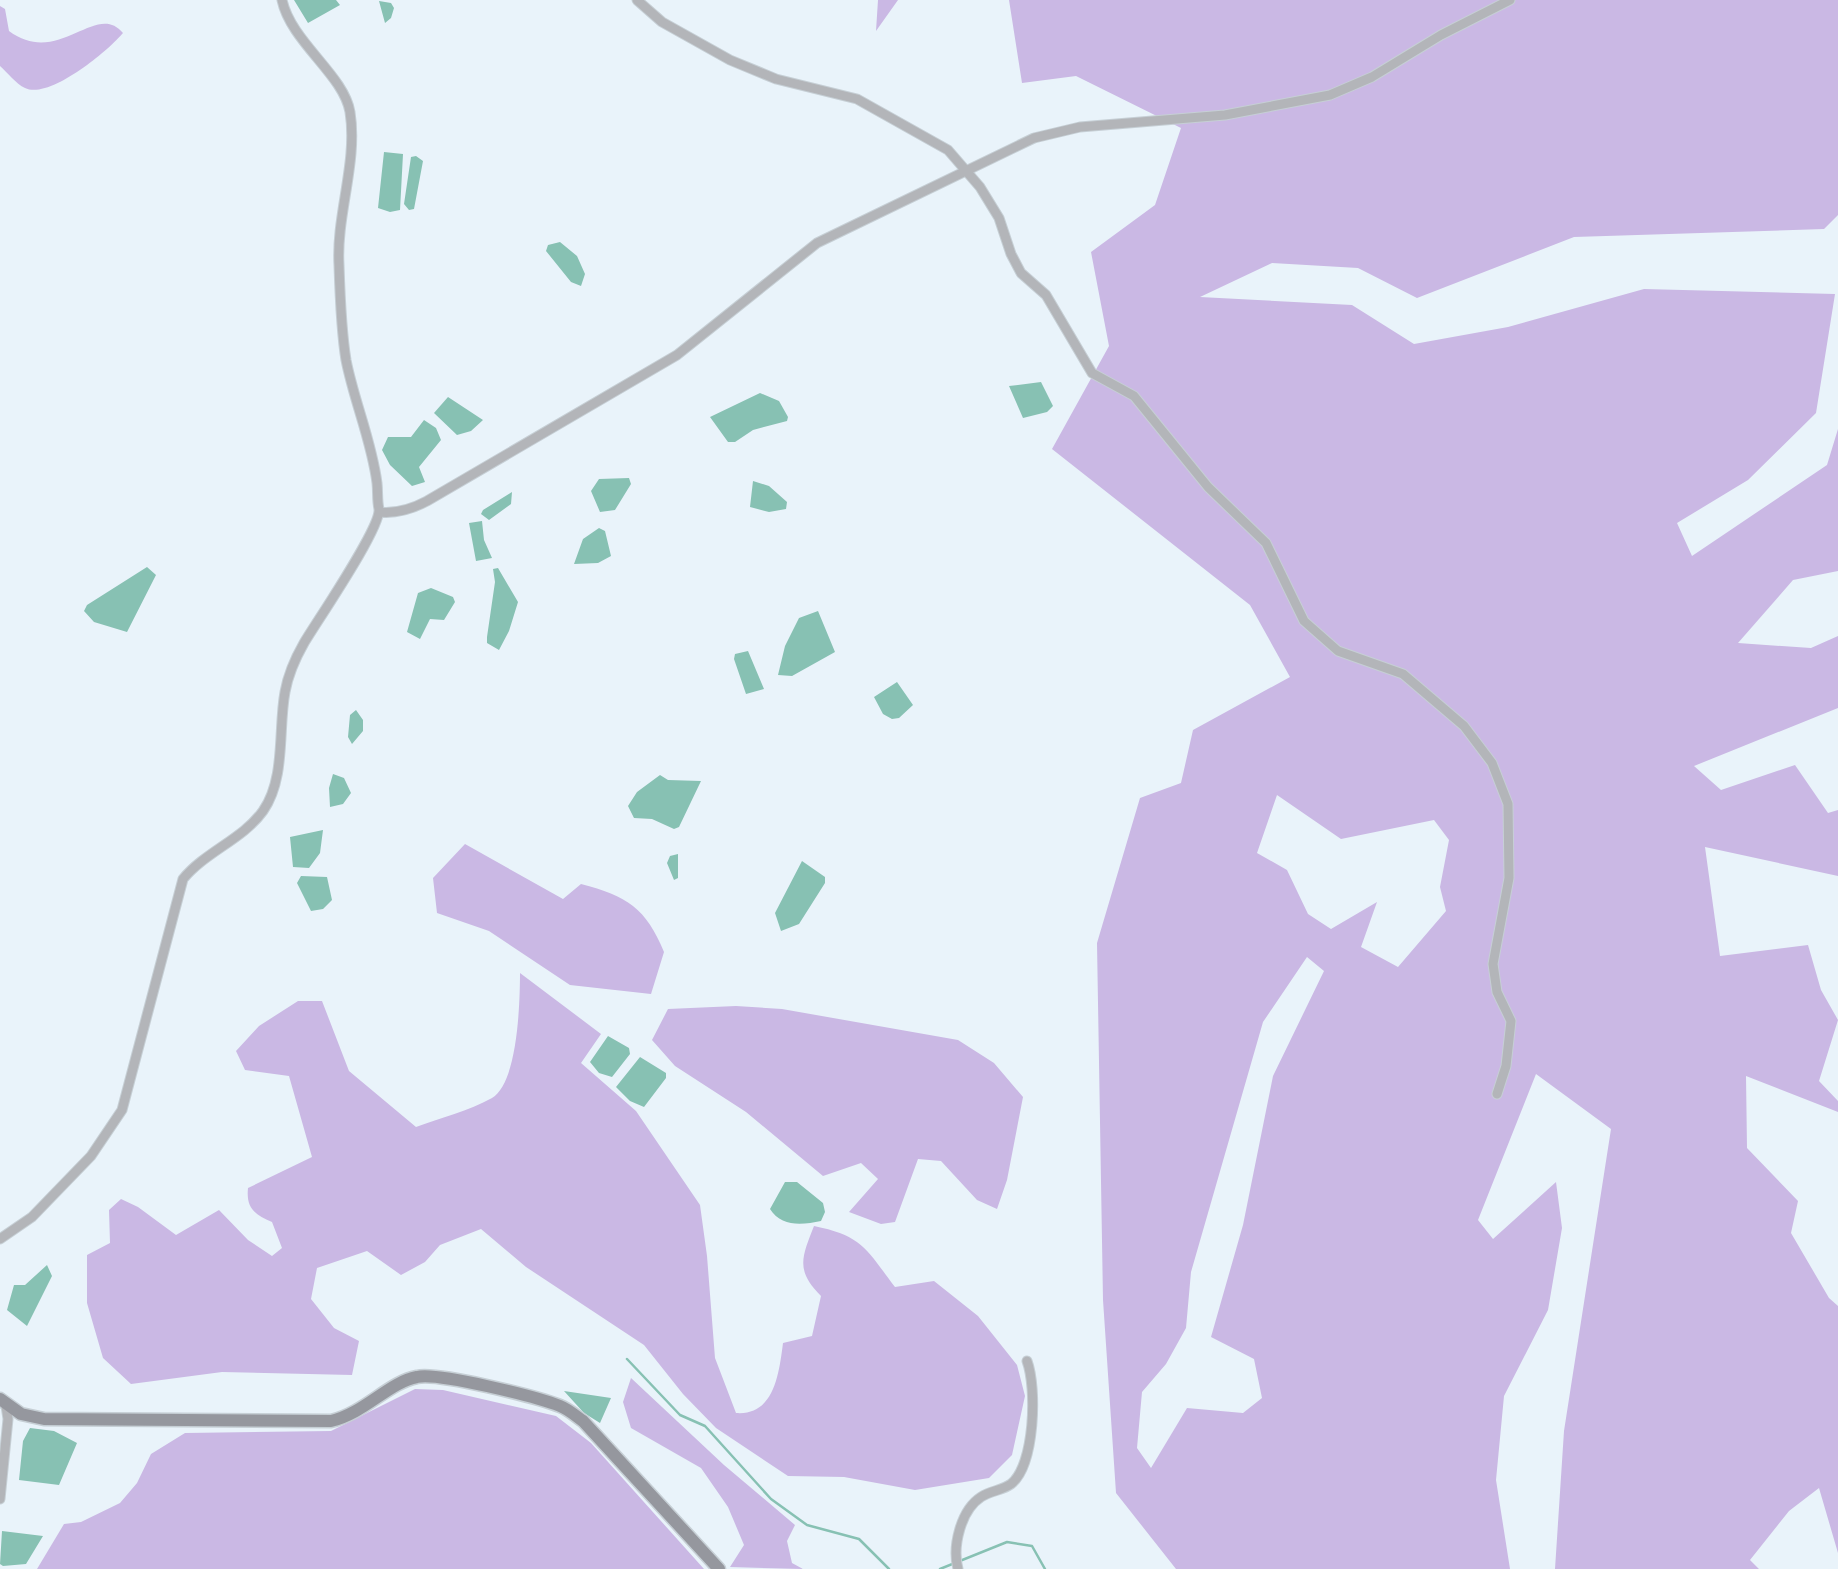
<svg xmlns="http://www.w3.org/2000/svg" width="1838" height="1569" viewBox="0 0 1838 1569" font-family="Helvetica,sans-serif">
  <rect width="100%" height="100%" fill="#e9f3fa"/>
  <path fill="#cab8e4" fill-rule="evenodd" d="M878 0H898L876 31Z
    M1009 0H1838V215L1824 229 1574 237 1417 298 1358 268 1272 263 1200 297 1352 305 1414 344 1508 327 1644 289 1835 294 1816 413 1748 480 1677 523 1692 556 1827 465 1838 429V571L1793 580 1738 643 1811 648 1838 636V708L1694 766 1721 790 1795 765 1828 813 1838 810V876L1705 847 1720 956 1808 945 1821 990 1838 1020 1819 1081 1838 1101V1112L1746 1076 1747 1148 1798 1201 1791 1233 1829 1298 1838 1306V1553L1819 1488 1789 1511 1750 1560 1759 1569H1555L1564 1431 1611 1129 1536 1074 1478 1220 1493 1239 1556 1182 1562 1228 1548 1310 1504 1396 1496 1480 1510 1569H1176L1116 1493 1103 1300 1097 943 1140 798 1181 783 1193 730 1290 677 1250 605 1052 449 1109 346 1091 252 1155 205 1181 128 1076 76 1022 83ZM1277 795 1341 839 1434 820 1449 840 1440 887 1446 911 1398 967 1361 947 1377 902 1331 929 1308 914 1287 870 1257 853ZM1307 957 1324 971 1273 1076 1243 1225 1211 1337 1254 1359 1262 1398 1243 1413 1187 1408 1151 1468 1137 1448 1142 1392 1166 1364 1186 1328 1191 1272 1263 1022Z
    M0 6 5 9 9 31C59 68 96 0 123 33 108 51 49 100 25 88 16 84 7 72 0 66Z
    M465 844 563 899 581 884C627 896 646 908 664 952L651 994 570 985 489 931 437 913 433 878Z
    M520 973 601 1034 581 1063 636 1111 700 1205 707 1256 715 1358 736 1413C774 1416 779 1374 783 1343L812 1336 821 1296C795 1270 802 1257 814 1226 863 1236 866 1249 895 1287L934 1281 978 1316 1017 1365 1025 1396 1012 1455 989 1478 915 1490 844 1477 788 1476 716 1428 683 1394 644 1345 526 1267 481 1229 440 1245 425 1262 401 1275 367 1251 317 1268 311 1299 334 1328 359 1341 352 1375 222 1372 131 1384 103 1358 87 1303V1255L110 1243 109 1210 121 1199 138 1207 176 1235 219 1210 248 1240 272 1256 282 1248 272 1222C254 1214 246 1208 248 1188L312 1157 289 1076 245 1070 236 1051 259 1026 298 1001H322L349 1071 416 1127C440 1118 469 1111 492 1098 518 1083 520 1001 520 973Z
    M736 1006 782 1009 958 1040 994 1063 1023 1097 1007 1180 997 1209 977 1200 941 1161 918 1159 895 1222 881 1224 849 1212 878 1179 861 1163 823 1176 746 1112 675 1066 652 1040 668 1009Z
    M631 1378 724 1465 795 1525 787 1541 792 1563 803 1569 730 1567 744 1545 728 1507 701 1468 631 1428 623 1402Z
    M415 1389 443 1390 556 1416 591 1443 704 1569H37L64 1524 81 1522 120 1503 137 1483 151 1454 185 1433 331 1431Z"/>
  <path fill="#87c1b3" d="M294 0H336L340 5 308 23Z
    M379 1 391 3 394 8 391 18 385 23Z
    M384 152 403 154 400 210 390 212 378 208Z
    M416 156 423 161 414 209 409 210 404 204 411 157Z
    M560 242 577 256 585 274 581 286 571 282 546 251 548 245Z
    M1041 382 1053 406 1047 412 1023 418 1009 386Z
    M760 393 779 401 788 417 787 421 753 430 735 442H728L710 417Z
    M448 397 483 420 471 431 457 435 434 413Z
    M424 420 436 428 441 440 419 467 425 482 412 486 390 465 382 450 388 437H411Z
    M629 478 631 484 615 510 600 512 591 491 599 479Z
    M753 481 769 486 787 502 786 509 769 512 750 507Z
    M512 492 511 504 489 520 481 514 483 510Z
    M482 521 484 540 492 558 476 561 469 523Z
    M599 528 605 531 611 556 598 563 574 564 583 539Z
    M147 567 156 575 127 632 94 622 84 611 87 605Z
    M498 568 518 602 509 631 499 650 487 643V637L495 582 493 569Z
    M431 588 453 597 455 602 444 620 430 619 420 639 407 632 418 593Z
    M818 611 835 652 792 676 778 675 785 646 799 618Z
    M748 651 764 689 746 694 734 659 735 654Z
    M897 682 913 705 899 718 892 719 883 714 874 697Z
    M356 710 363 720V731L352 744 348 737 350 715Z
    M333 774 344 778 351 793 343 804 330 807 329 788Z
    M660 775 668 780 701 781 679 827 674 829 652 819 634 818 628 806 637 792Z
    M323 830 320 853 309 868 293 867 290 837Z
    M678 854V878L674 880 667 863 670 856Z
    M802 861 825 877V883L799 924 781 931 775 913Z
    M301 876 327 877 332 900 323 909 311 911 297 883Z
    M608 1036 629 1048 630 1054 612 1077 599 1073 590 1062Z
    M640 1057 666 1073V1078L644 1107 630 1101 616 1087Z
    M785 1182H797L823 1203 825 1212 821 1221C802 1225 781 1227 770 1209Z
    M47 1265 52 1276 27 1326 7 1310 14 1285H25Z
    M564 1391 611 1398 600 1423 584 1413Z
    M30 1428 54 1431 77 1443 59 1485 19 1480 23 1441Z
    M2 1531 43 1536 26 1564 3 1566 0 1564Z"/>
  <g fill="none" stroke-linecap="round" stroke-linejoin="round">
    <path stroke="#87c1b3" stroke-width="2.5" d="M627 1359 680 1415 705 1426 771 1499 807 1525 859 1539 889 1569
      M940 1569 1007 1542 1032 1546 1045 1569"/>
    <defs>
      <path id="street" d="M637 0 662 22 730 60 776 79 857 99 948 150 980 187 999 218 1011 254 1021 273 1046 295 1092 373 1134 396 1208 487 1266 543 1304 621 1338 651 1403 674 1464 726 1492 763 1508 804 1509 878 1493 964 1497 992 1511 1021 1506 1066 1497 1094
        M379 512C397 514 412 509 427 501L677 355 817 243 1034 138 1080 127 1225 115 1330 95 1372 77 1441 35 1510 0
        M0 1239 32 1217 91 1156 122 1110 183 879C205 852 243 839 263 811 286 778 278 729 285 692 288 675 296 657 304 643 317 621 381 528 379 509 377 501 378 492 377 483 372 442 354 401 346 360 341 329 340 296 339 265 336 215 358 162 350 112 344 75 291 42 282 0
        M0 1499 8 1419 6 1406
        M958 1569C952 1546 961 1510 981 1497 990 1491 1003 1490 1011 1484 1035 1465 1037 1388 1027 1361"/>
      <path id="secondary" d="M0 1399 21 1414 44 1419 331 1421C365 1413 389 1382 417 1377 438 1372 537 1397 560 1406 568 1409 576 1416 583 1421L719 1569"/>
    </defs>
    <use href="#street" stroke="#c6cfd5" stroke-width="11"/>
    <use href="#secondary" stroke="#c6cfd5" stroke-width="15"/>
    <use href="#street" stroke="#b3b5b9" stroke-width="9"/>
    <use href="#secondary" stroke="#95979e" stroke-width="12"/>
  </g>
</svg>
